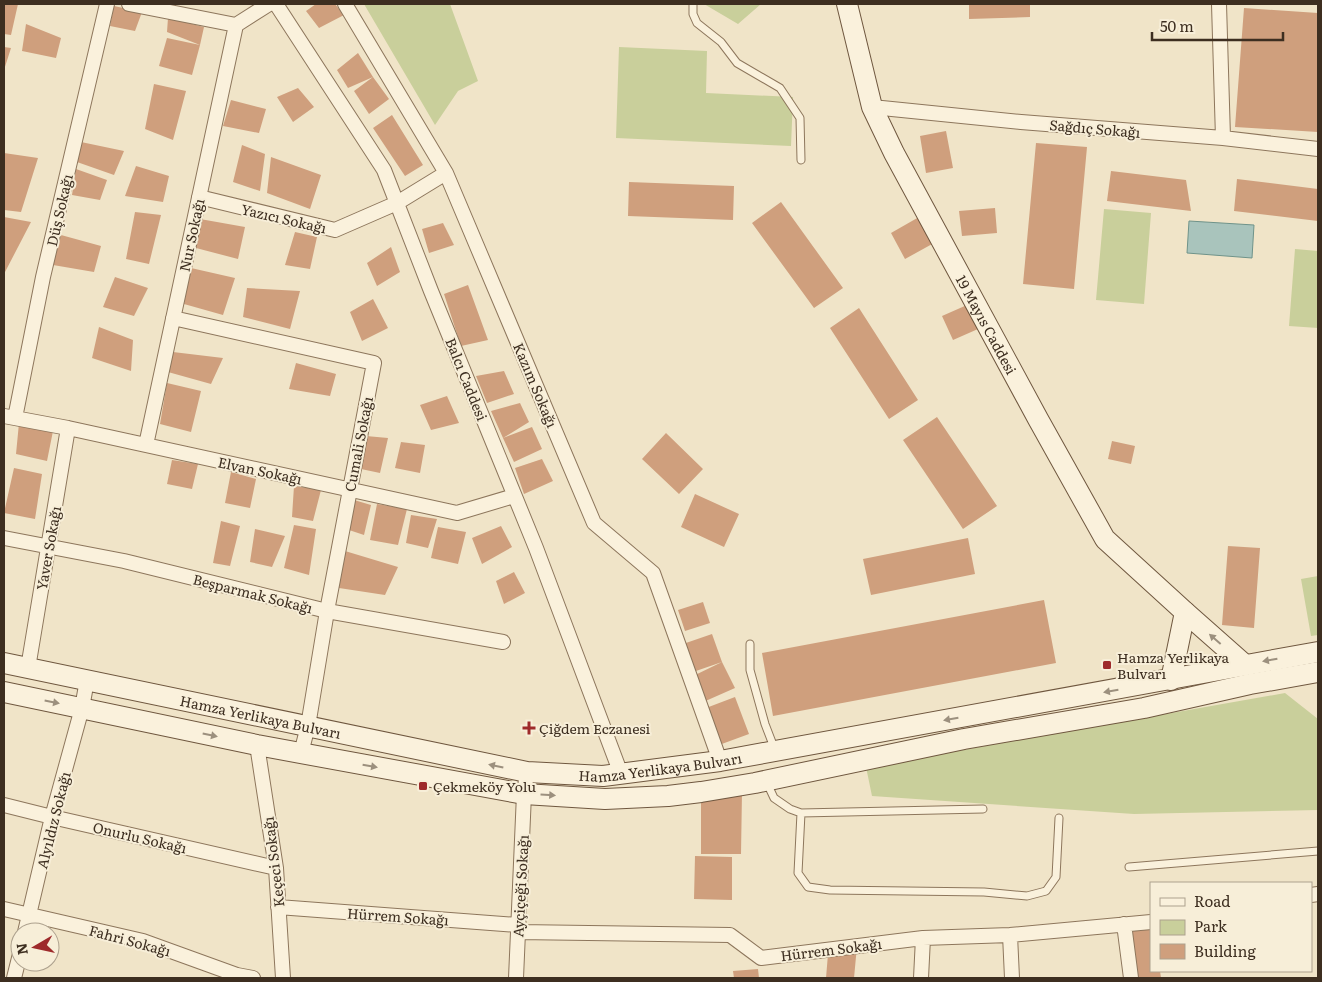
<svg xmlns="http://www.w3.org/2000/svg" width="1322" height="982" viewBox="0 0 1322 982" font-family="Literata,serif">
  <rect width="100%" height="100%" fill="#f0e4c8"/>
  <path fill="#c9cf9b" d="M364 4H450L478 81 458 91 435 125Z
    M704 4H761L738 24Z
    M619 47 707 51 706 93 793 97 791 146 616 138Z
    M1104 209 1151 213 1144 304 1096 300Z
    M1295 249 1318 251V328L1289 326Z
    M1318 576V635L1311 636 1301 579Z
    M1285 693 1318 719V810L1134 814 872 796 866 767Z"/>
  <path fill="#a9c4bc" stroke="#6f938a" d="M1189 221 1254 225 1252 258 1187 253Z"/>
  <path fill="#cf9f7d" d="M4 4H18L11 35 4 34Z
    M316 4H335L344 15 319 28 306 11Z
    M969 4H1030V17L969 19Z
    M114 6 142 12 135 31 110 26Z
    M1244 8 1318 13V132L1235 127Z
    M168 18 204 27 200 45 167 32Z
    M26 24 61 38 56 58 22 51Z
    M167 38 200 45 192 75 159 66Z
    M4 47 11 48 4 70Z
    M358 53 373 77 348 88 337 70Z
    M373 77 389 99 369 114 354 91Z
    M154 84 186 91 173 140 145 129Z
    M298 88 314 107 293 122 277 97Z
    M231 100 266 109 259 133 223 126Z
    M392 115 423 165 405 176 373 128Z
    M946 131 953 168 926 173 920 136Z
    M81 142 124 151 114 175 77 162Z
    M1036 143 1087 147 1074 289 1023 284Z
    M242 145 265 154 260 191 233 182Z
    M4 153 38 158 21 212 4 210Z
    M271 157 321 175 310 209 267 193Z
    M136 166 169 176 163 202 125 196Z
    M76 169 107 180 100 200 72 195Z
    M1111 171 1186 180 1191 211 1107 201Z
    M1237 179 1318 189V221L1234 211Z
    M629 182 734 186 733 220 628 216Z
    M781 202 843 288 814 308 752 223Z
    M995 208 997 233 962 236 959 211Z
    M135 212 161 215 149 264 126 259Z
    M4 217 31 222 4 274Z
    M919 217 934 243 905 259 891 233Z
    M200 219 245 227 238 259 196 248Z
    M443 223 454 245 429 253 422 229Z
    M295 232 317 237 310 269 285 265Z
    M61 235 101 246 94 272 53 265Z
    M391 247 400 272 377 286 367 263Z
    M191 268 235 278 223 315 184 304Z
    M115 277 148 288 134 316 103 307Z
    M468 285 488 340 461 346 444 294Z
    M247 288 300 291 290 329 243 317Z
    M373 299 388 328 362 341 350 312Z
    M967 305 978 329 953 340 942 316Z
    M859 308 918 400 889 419 830 328Z
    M99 327 133 340 131 371 92 358Z
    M173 352 223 358 211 384 168 372Z
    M296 363 336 374 330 396 289 389Z
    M504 371 514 394 487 403 476 376Z
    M167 383 201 391 191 432 160 424Z
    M447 396 459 423 431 430 420 405Z
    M520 403 529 422 503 438 532 427 542 449 514 462 503 438 491 411Z
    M937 417 997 506 963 529 903 440Z
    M19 423 53 431 47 461 16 454Z
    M666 433 703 469 679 494 642 459Z
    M366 436 388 438 380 473 361 469Z
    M1112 441 1135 446 1131 464 1108 459Z
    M401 442 425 445 420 473 395 468Z
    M542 459 553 481 524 494 515 468Z
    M172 460 198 464 192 489 167 484Z
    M14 468 42 474 35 519 4 513Z
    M231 472 256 479 250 508 225 503Z
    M294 486 321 490 313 521 292 517Z
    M695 494 739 514 724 547 681 527Z
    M354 500 371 505 364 535 349 530Z
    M377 504 407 509 398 545 370 540Z
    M411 515 437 519 428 548 406 543Z
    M221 521 240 526 230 566 213 563Z
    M294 525 316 529 309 575 284 568Z
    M501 526 512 547 482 564 472 538Z
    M438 527 466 532 458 564 431 558Z
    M255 529 285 536 272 567 250 562Z
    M968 538 975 574 871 595 863 559Z
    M1228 546 1260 548 1254 628 1222 625Z
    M345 551 398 567 385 595 339 588Z
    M514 572 525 593 504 604 496 581Z
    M1044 600 1056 663 773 716 762 653Z
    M703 602 710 623 685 631 678 610Z
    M712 634 722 662 735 688 701 703 691 677 722 662 693 672 683 644Z
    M735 697 749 734 719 745 706 708Z
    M701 792H742L741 854H701Z
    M695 856 732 857V900L694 899Z
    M1151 927V971H1160L1161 978H1138L1132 928Z
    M857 946 854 978H826L828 954Z
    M758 969 759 978H734L733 971Z"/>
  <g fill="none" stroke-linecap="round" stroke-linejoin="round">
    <defs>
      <path id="lane" d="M693 4V14L697 23 721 42 737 63 780 88 800 118 801 160
        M750 644V670L765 724 775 750
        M767 783 774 798 790 809 801 813 798 873 808 887 830 890 984 892 1027 896 1046 891 1056 877 1059 818
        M801 813 983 809
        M1129 867 1318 851"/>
      <path id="street" d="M129 4 236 25 269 4
        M276 4 384 170 431 291 536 548 621 774
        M345 4 446 173 594 523 653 573 720 761
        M1219 4 1223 138
        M872 107 1021 122 1223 138 1318 149
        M199 197 335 230 397 203 446 173
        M173 318 374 363 327 611 308 726 301 753
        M4 416 68 428 457 513 514 496
        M15 418 43 277 107 4
        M146 445 236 25
        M4 538 124 561 327 611 503 642
        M28 668 68 428
        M257 745 276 868 283 978
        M4 805 52 817 276 868
        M1311 895 1318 894
        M278 907 518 925
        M4 909 143 941 237 975 253 978
        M1124 924 1131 978
        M25 932 52 817 82 708 87 680
        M518 932 730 935 761 958 923 938 1010 935 1151 922
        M1010 935 1012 978
        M14 978 20 954
        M516 978 524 794 527 772
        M921 978 923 938"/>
      <g id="secondary">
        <path id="s1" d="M847 4 872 107 894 153 1038 419 1105 539 1185 612 1245 665"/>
        <path id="s2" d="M4 663 527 772 603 776 720 761 1318 652"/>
        <path d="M1171 680 1185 612"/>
        <path d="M4 692 257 745 524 794 605 799 668 796 701 792 755 783 964 739 1144 708 1250 684 1318 672"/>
      </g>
    </defs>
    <use href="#lane" stroke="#8d765c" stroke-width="9"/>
    <use href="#street" stroke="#8d765c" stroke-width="16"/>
    <use href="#secondary" stroke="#6f573f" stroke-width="22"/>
    <use href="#lane" stroke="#faf1dc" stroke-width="7"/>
    <use href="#street" stroke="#faf1dc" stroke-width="14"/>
    <use href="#secondary" stroke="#faf1dc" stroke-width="20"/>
  </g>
  <defs><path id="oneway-solid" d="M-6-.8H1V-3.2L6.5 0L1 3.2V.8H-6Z" transform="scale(1.25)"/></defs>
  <g fill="#9c907e">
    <use href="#oneway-solid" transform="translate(1215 639) rotate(-139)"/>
    <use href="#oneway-solid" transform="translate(1270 660) rotate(170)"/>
    <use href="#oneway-solid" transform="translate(1111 691) rotate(170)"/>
    <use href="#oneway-solid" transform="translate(52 702) rotate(11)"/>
    <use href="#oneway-solid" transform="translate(951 719) rotate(170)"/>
    <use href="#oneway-solid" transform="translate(210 735) rotate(12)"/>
    <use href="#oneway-solid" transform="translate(370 766) rotate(10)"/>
    <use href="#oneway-solid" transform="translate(496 766) rotate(-168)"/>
    <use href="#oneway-solid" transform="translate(548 795) rotate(4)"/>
  </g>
  <g fill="#9e2a2b" stroke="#f7eed8" stroke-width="2">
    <rect x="1102" y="660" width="10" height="10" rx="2.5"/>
    <path d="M526.5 720.5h5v5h5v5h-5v5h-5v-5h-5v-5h5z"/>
    <rect x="418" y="781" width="10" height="10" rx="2.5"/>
  </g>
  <g text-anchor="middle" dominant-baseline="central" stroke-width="4" stroke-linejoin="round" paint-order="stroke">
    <g font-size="14" fill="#3d2e20" stroke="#f7eed8">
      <text transform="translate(1095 128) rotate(5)">Sağdıç Sokağı</text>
      <text transform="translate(59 210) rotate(-77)">Düş Sokağı</text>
      <text transform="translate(284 218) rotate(13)">Yazıcı Sokağı</text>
      <text transform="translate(191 235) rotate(-78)">Nur Sokağı</text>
      <text stroke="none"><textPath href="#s1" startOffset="352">19 Mayıs Caddesi</textPath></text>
      <text transform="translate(467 379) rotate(68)">Balcı Caddesi</text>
      <text transform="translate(536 385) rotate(67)">Kazım Sokağı</text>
      <text transform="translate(358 444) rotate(-79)">Cumali Sokağı</text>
      <text transform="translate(260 470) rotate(12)">Elvan Sokağı</text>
      <text transform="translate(48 548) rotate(-80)">Yaver Sokağı</text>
      <text transform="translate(253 593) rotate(14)">Beşparmak Sokağı</text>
      <text stroke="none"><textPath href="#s2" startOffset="262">Hamza Yerlikaya Bulvarı</textPath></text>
      <text stroke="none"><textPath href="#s2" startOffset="668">Hamza Yerlikaya Bulvarı</textPath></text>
      <text transform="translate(53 820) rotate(-76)">Alyıldız Sokağı</text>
      <text transform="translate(140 837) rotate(13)">Onurlu Sokağı</text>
      <text transform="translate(273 862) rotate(-97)">Keçeci Sokağı</text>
      <text transform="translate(520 886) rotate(-87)">Ayçiçeği Sokağı</text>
      <text transform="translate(398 916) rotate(4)">Hürrem Sokağı</text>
      <text transform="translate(130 940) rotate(15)">Fahri Sokağı</text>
      <text transform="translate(831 949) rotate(-7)">Hürrem Sokağı</text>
    </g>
    <g font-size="14" fill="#3d2e20" stroke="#f7eed8" text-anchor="start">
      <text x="1117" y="657">Hamza Yerlikaya<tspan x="1117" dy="16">Bulvarı</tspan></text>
      <text x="539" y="728">Çiğdem Eczanesi</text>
      <text x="433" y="786">Çekmeköy Yolu</text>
    </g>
  </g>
  <rect width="1322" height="982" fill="none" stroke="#3d2e20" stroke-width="10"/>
  <rect x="1150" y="882" width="162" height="90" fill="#f7eed8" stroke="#ada18e"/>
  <rect x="1160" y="898" width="25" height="8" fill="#faf1dc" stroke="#ada18e"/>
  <text x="1194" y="907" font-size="15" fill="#3d2e20">Road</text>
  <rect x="1160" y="920" width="25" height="15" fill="#c9cf9b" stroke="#ada18e"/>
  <text x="1194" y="932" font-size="15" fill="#3d2e20">Park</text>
  <rect x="1160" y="944" width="25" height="15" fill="#cf9f7d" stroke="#ada18e"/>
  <text x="1194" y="957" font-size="15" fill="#3d2e20">Building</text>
  <g transform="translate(35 947) rotate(261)"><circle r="24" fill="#f7eed8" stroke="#ada18e"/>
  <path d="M0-4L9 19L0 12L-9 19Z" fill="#9e2a2b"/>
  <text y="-8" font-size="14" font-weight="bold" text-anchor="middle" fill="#3d2e20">N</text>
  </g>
  <path d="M1152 32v8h131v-8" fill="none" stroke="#3d2e20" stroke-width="2.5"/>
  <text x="1160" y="32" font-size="15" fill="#3d2e20" stroke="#f7eed8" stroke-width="4" paint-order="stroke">50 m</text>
</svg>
